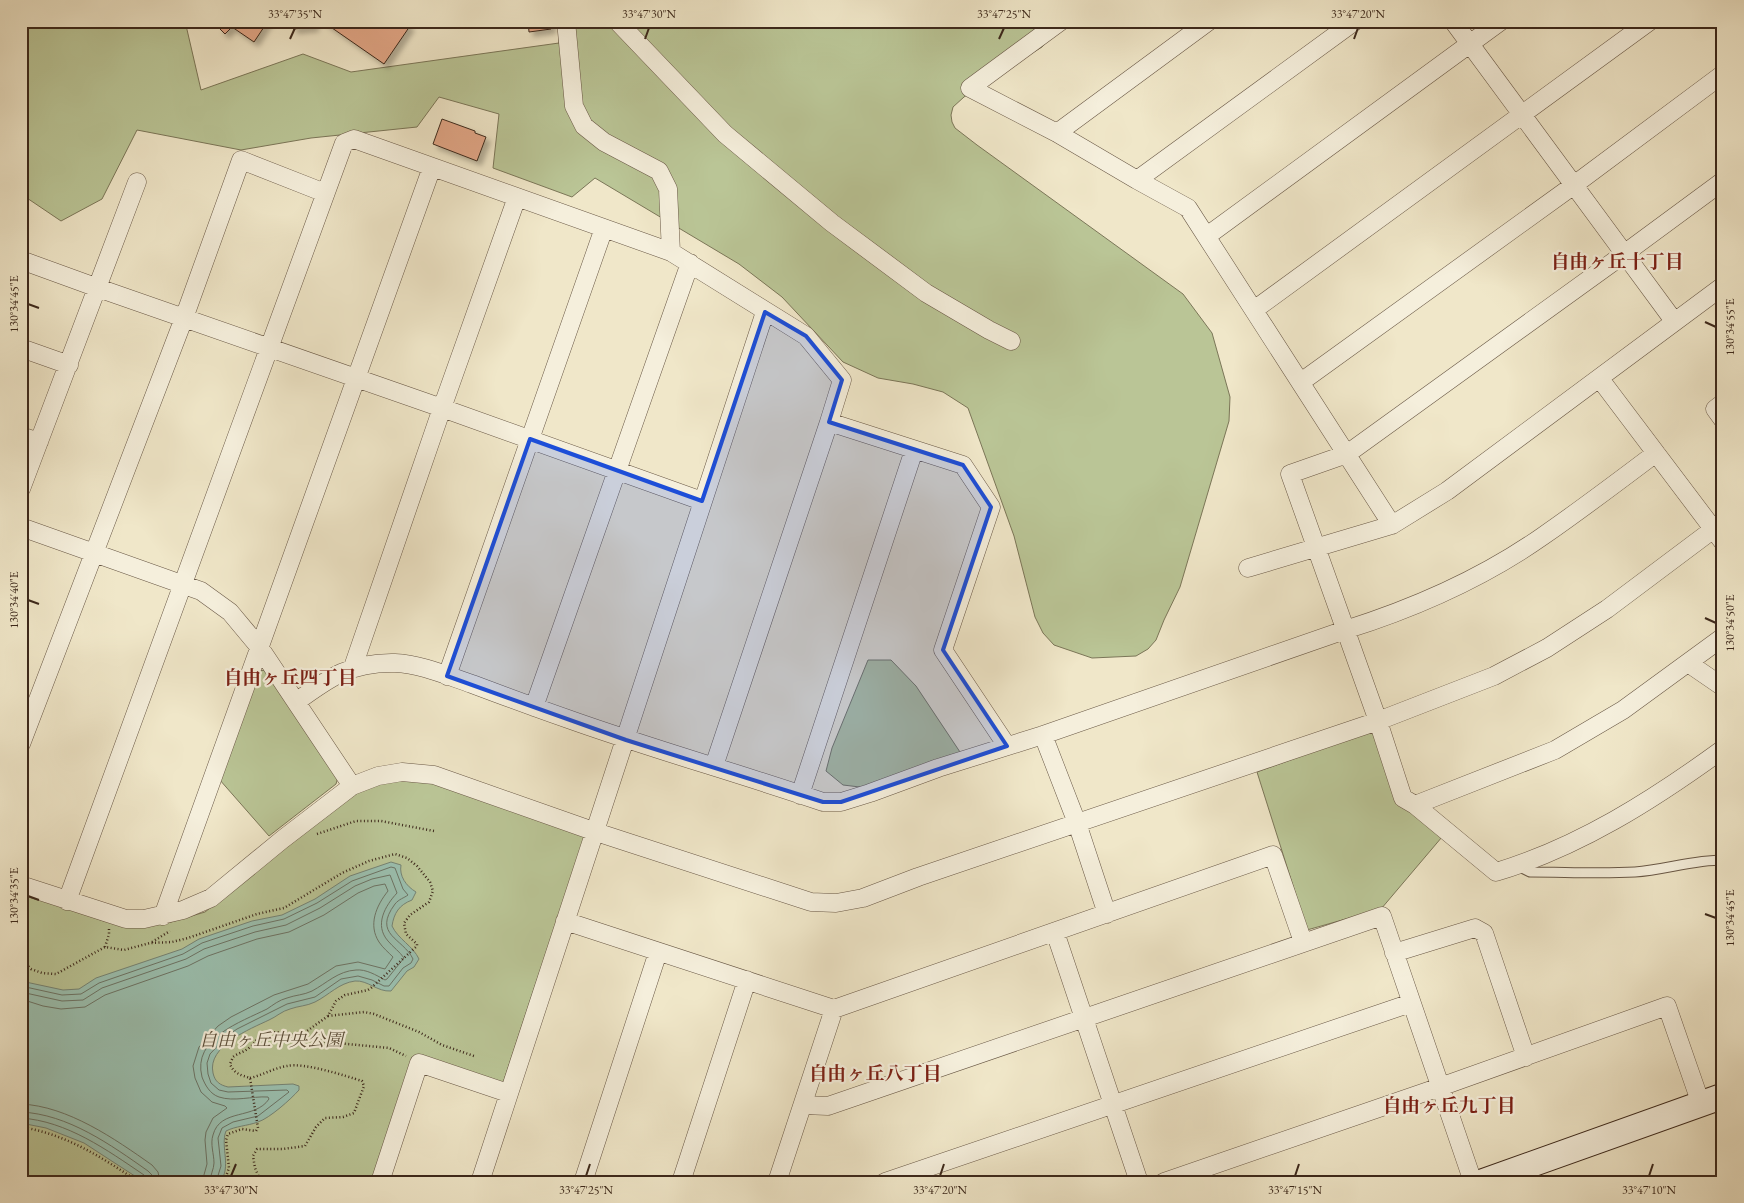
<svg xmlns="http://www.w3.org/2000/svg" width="1744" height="1203" viewBox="0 0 1744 1203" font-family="'EB Garamond','Noto Serif JP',serif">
  <defs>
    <filter id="shadow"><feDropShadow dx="4.5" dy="4.5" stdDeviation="2.5" flood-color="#0004"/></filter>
  </defs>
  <rect width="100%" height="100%" fill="#f0e7c9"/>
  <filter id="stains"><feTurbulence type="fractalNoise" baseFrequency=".004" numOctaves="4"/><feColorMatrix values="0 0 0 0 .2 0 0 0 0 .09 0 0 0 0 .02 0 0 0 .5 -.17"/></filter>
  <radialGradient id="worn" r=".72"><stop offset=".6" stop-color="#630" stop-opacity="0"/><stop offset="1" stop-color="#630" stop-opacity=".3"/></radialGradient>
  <path fill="#bac596" stroke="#7b7658" d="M21 21H185L201 90 303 54 351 72 559 43 558 21H1062L1042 47 988 80 964 97 953 107 951 115 952 122 955 128 977 145 1183 294 1212 333 1230 397 1229 421 1180 587 1164 620 1156 640 1148 649 1136 656 1092 658 1054 645 1043 633 1035 617 1014 536 968 408 943 392 913 384 878 378 843 362 782 297 739 264 595 178 572 197 493 168 499 114 439 97 417 127 311 138 241 150 137 130 102 199 61 221 21 194Z
    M868 660H891L916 686 962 755 868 788 843 785 826 771 832 748Z
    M265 670 338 777 336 784 269 836 219 779 259 671Z
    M1375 729 1399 801 1442 837 1381 909 1307 930 1257 772Z
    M390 780 432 782 585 835 503 1083 418 1055 376 1182H21V892L104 921 140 927 171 922 205 912 360 789Z"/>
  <path fill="#9bc1b1" stroke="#758475" d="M391 862 401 865C399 876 406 886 416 892L412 900C399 905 394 913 392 926 398 939 413 946 419 959L414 967 407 971 391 991C377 992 368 980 355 981 339 983 329 995 315 1002 307 1006 298 1006 290 1009 282 1011 276 1017 269 1020 250 1029 207 1046 213 1073 215 1082 220 1085 228 1087L293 1084 299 1086V1090C291 1099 270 1118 258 1122 247 1126 236 1126 226 1131 220 1147 232 1167 220 1182H144L84 1143 46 1128 21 1123V981L63 990 79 989 96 978 182 949 199 939 252 921 282 915 315 899 350 876Z"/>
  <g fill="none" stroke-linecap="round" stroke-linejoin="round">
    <path stroke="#6c7466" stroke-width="1" d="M21 986 62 995 81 994 99 983 183 954 202 943 253 926 284 919 317 903 352 881 391 867 395 868 403 889 408 895C404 898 399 899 395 904 372 935 403 938 413 959L411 963 403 968 389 986H384L372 980 358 976 341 979 315 997 287 1004 237 1029 227 1036 210 1054 207 1063 208 1074 211 1083 219 1090 228 1092 287 1090 289 1092 258 1116 233 1122 222 1128 218 1138 221 1166 216 1182
      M21 992 62 1001 83 1000 102 988 186 959 204 949 255 932 286 925 320 908 355 886 372 879 390 875 397 893C385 906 374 925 388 941 393 947 400 952 404 958L387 979 385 980C376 975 366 969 356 970 338 971 327 983 312 991 304 995 295 995 287 998 279 1000 273 1005 267 1009 241 1022 192 1038 202 1077 205 1085 210 1094 219 1097 234 1102 252 1096 268 1097L269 1099C255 1120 220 1108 213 1135 210 1144 214 1154 214 1163 214 1169 210 1175 210 1182
      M21 999 43 1006 61 1009 85 1007 105 995 188 966 208 956 257 939 289 932 324 915 358 893 374 886 385 884 388 891C376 906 368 925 379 942 383 948 388 952 393 957L385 969 358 962 336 966 308 984 274 995 231 1017 218 1026 199 1047 193 1066 195 1078 201 1092 212 1102 225 1106 227 1108 213 1118 206 1132 205 1140 207 1164 202 1182
      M21 1104C68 1106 115 1139 152 1165L158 1172 160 1182
      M21 1112C68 1114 111 1145 148 1171L152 1175 153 1182
      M21 1118C67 1121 107 1150 144 1175L146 1182"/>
  </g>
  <path fill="#e2a686" stroke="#3c281b" filter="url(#shadow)" d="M223 21H268L254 42 232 27 225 34 219 28Z
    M314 21V27L293 29 292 23Z
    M322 21H403L410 26 384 64Z
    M528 21H551V29L529 32Z
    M442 119 475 131V133L486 137 477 161 433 144Z"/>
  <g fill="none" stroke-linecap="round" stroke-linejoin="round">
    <defs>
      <path id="lane" d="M1518 866 1530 872C1565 872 1600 874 1635 872 1664 870 1693 860 1723 860"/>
      <path id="street" d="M566 21 574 106 584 126 604 142 659 171 668 189 671 252
        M617 21 725 134 832 223 926 293 989 330 1011 341
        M1061 21 970 88 1057 133 1137 180 1188 208 1392 525
        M1453 21 1674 321
        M1057 133 1209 21
        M1137 180 1355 21
        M1723 181 1624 254 1347 454 1290 474 1378 721 1403 798 1415 805 1555 750 1623 710 1723 637
        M1207 236 1501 21
        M21 260 98 288 442 408 702 501
        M1254 310 1650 21
        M21 348 69 365
        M1600 379 1723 542
        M1301 382 1574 185 1723 74
        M1723 403 1715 409 1723 420
        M21 436 39 442
        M21 489 137 182
        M21 527 201 591 230 612 260 648 352 786
        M1248 568 1392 525 1447 491 1723 286
        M1688 663 1723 687
        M353 667 442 408 517 197
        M447 676 604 228
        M296 702C330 677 351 662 395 663 421 664 448 676 472 684 504 696 536 708 568 719 652 749 738 773 823 802H841L870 793 938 768 1043 735 1345 630C1415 608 1483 578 1543 536 1582 509 1619 481 1656 453
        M534 707 690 263
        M1043 735 1077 823 1107 914
        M21 744 184 318 241 160 325 193
        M714 766 829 422
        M800 795 914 450
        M1415 805 1496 872C1579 847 1653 800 1723 749
        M21 885 126 919H144L183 910 211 898 283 839 352 786 378 776 402 772 434 775 596 832 811 902 836 903 863 898 918 877 1378 721 1494 676 1547 648 1607 609 1723 522
        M67 901 344 143 354 139 671 252 806 336 842 380 829 422 963 465 991 507 943 650 1007 746
        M163 916 432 167
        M565 921 834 1009 1273 855 1303 942
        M1055 932 1139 1182
        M1394 953 1475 928 1484 933 1526 1057
        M803 1105 828 1106 1382 916 1473 1182
        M380 1182 419 1063 508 1093
        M480 1182 765 312
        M583 1182 658 952
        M681 1182 747 980
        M777 1182 834 1009
        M885 1182 1411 1003
        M1164 1182 1440 1087 1667 1006 1701 1104"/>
      <path id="secondary" d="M1482 1182 1723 1096"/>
    </defs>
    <use href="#lane" stroke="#695846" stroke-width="11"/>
    <use href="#street" stroke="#695846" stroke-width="19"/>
    <use href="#secondary" stroke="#3c281b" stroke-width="27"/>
    <path stroke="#3c281b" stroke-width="2.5" stroke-dasharray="1 2.5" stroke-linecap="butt" d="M317 834 356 821H381L434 831
      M152 942 170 931
      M105 947 109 934V929
      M21 959 31 969 42 973 56 974 105 947 124 950 150 943 172 942 188 938 257 914 284 908 342 873 369 861 395 854 407 858 417 866 430 882 433 891 429 902 410 915 404 923 406 934 417 944V946L371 988 368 990 345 995 336 1001 328 1016 300 1036C288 1035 273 1028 261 1036 256 1039 255 1044 250 1047 245 1052 238 1053 233 1057L230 1064C234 1074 241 1075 250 1078L258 1128 256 1131 242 1129 228 1134 226 1140 229 1168 224 1182
      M328 1016 364 1012 374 1014 419 1032 442 1045 474 1056
      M300 1036 327 1042 389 1048 406 1056
      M250 1078C263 1075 274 1068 287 1066 303 1062 346 1076 362 1081L364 1086 354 1113 343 1117 325 1118 316 1127 305 1146 283 1149H257L253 1156 255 1168 261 1182
      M21 1127C66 1134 101 1157 139 1182"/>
    <use href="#lane" stroke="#f5efdc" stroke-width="9"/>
    <use href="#street" stroke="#f5efdc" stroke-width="18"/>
    <use href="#secondary" stroke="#f5efdc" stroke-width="25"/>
  </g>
  <path fill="#1d4ed8" fill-opacity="0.2" stroke="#1d4ed8" stroke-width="4" stroke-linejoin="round" d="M765 312 806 336 842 380 829 422 963 465 991 507 943 650 1007 746 841 802H823L626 740 447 676 530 439 702 501Z"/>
  <path fill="none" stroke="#3c281b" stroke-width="2" d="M290 39 295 28M645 39 649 28M999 39 1004 28M1354 39 1358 28M28 304 39 308M1705 322 1716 327M28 600 39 604M1705 618 1716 623M28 896 39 900M1705 914 1716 918M231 1176 236 1164M586 1176 590 1164M940 1176 944 1164M1295 1176 1299 1164M1649 1176 1653 1164"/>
  <g text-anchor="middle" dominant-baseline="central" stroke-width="4.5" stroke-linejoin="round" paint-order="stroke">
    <g font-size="18" font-style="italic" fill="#5c4f3a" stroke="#f5efdc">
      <text x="271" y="1039">自由ヶ丘中央公園</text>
    </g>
    <g font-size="19" font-weight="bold" fill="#7a1f14" stroke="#f5efdc">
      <text x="1617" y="261">自由ヶ丘十丁目</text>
      <text x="290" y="677">自由ヶ丘四丁目</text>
      <text x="875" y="1073">自由ヶ丘八丁目</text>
      <text x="1449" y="1105">自由ヶ丘九丁目</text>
    </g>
  </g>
  <rect width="1744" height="1203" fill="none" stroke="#f0e7c9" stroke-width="55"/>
  <rect x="28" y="28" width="1688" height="1148" fill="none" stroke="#3c281b" stroke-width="2"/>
  <g font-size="12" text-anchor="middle" fill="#3c281b">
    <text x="295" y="18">33°47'35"N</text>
    <text x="649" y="18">33°47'30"N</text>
    <text x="1004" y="18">33°47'25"N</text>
    <text x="1358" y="18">33°47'20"N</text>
    <text transform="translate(14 304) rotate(-90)" y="4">130°34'45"E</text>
    <text transform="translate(1730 327) rotate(-90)" y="4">130°34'55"E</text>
    <text transform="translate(14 600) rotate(-90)" y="4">130°34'40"E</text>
    <text transform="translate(1730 623) rotate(-90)" y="4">130°34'50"E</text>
    <text transform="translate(14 896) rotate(-90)" y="4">130°34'35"E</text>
    <text transform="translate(1730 918) rotate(-90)" y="4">130°34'45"E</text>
    <text x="231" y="1194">33°47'30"N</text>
    <text x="586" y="1194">33°47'25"N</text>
    <text x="940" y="1194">33°47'20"N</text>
    <text x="1295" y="1194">33°47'15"N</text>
    <text x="1649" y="1194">33°47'10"N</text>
  </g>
  <rect width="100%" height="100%" filter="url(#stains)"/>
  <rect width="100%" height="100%" fill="url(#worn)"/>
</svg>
